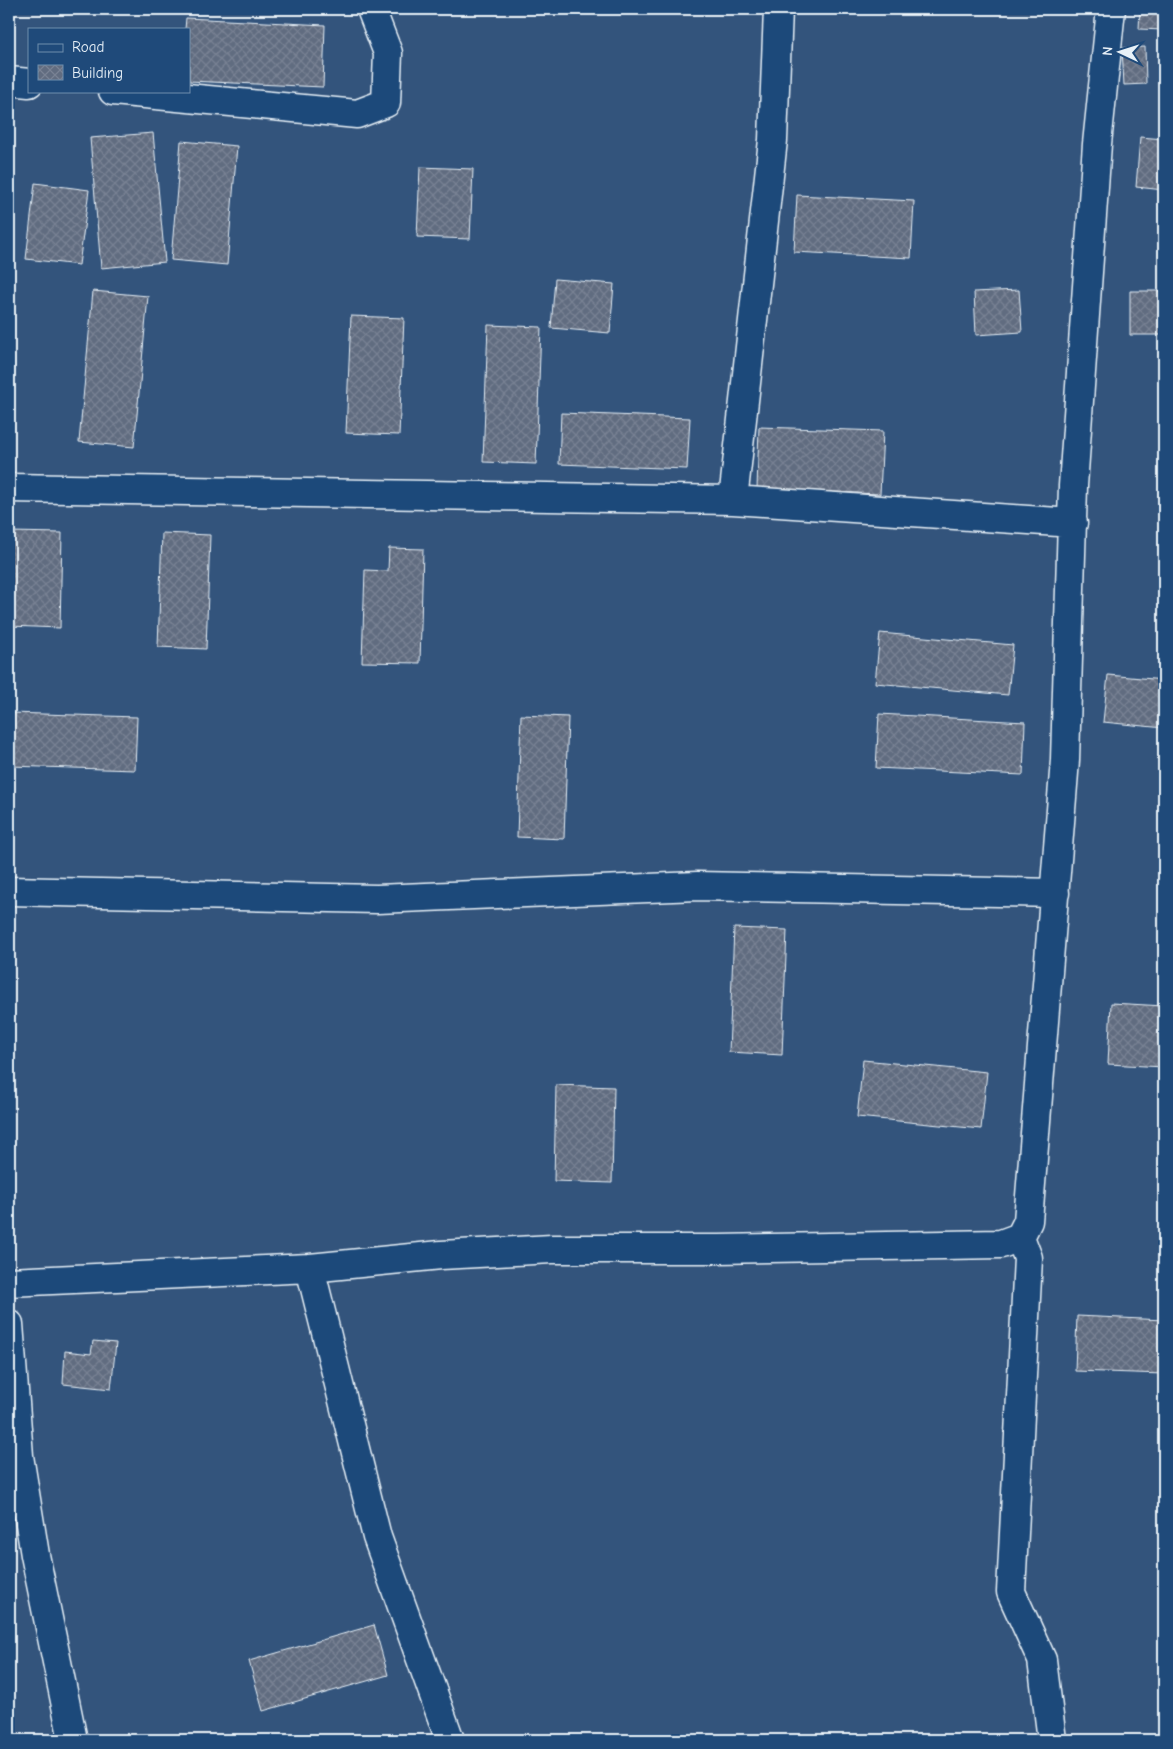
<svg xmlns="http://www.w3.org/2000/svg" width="1173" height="1749" viewBox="0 0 1173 1749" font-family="'Comic Neue',sans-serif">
  <defs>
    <pattern id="building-cross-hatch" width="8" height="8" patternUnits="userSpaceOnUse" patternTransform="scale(1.25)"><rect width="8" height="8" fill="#616c80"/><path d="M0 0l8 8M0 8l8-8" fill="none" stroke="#788193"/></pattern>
  </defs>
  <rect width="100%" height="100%" fill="#33547c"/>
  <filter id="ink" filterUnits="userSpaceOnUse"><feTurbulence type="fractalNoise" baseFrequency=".02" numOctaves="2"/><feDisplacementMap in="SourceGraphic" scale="10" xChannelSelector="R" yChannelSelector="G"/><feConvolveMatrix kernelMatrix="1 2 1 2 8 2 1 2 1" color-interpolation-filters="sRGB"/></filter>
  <g filter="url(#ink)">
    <path fill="url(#building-cross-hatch)" stroke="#e8f1f8" d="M1140 9H1164V30L1139 29Z
      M186 18 325 25 323 87 189 81V29H185Z
      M1145 47 1146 84 1124 85 1122 48Z
      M153 133 165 262 101 268 90 138Z
      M1140 137 1164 139V190L1136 187Z
      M181 141 237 146 227 265 171 260Z
      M420 167 473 169 470 239 417 237Z
      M35 183 89 190 79 265 26 259Z
      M797 195 914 201 911 258 794 252Z
      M555 279 614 284 610 333 551 328Z
      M1019 290 1022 332 976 335 974 292Z
      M93 291 148 296 134 447 79 442Z
      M1130 291H1164V331H1162L1163 335H1130Z
      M351 316 404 318 399 435 346 433Z
      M488 325 541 327 536 464 483 462Z
      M561 413 690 418 687 469 559 464Z
      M759 427 883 431 880 494 757 489Z
      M9 532 62 533 60 628 9 626Z
      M162 533 210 535 206 649 158 647Z
      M389 548 423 549 420 663 362 662 365 570 388 571Z
      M880 633 1013 645 1008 695 875 683Z
      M1108 675 1164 680V728L1103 722Z
      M11 713 137 717 135 770 10 766Z
      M879 714 1025 722 1023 775 876 768Z
      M521 715 568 717 564 839 517 837Z
      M734 928 787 930 782 1055 729 1052Z
      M1111 1003 1164 1006V1067L1108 1064Z
      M863 1060 987 1072 981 1129 857 1117Z
      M556 1085 614 1087 612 1183 554 1181Z
      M1077 1316 1164 1320V1374L1075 1371Z
      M93 1341 116 1343 111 1389 63 1384 65 1351 91 1354Z
      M374 1625 388 1675 263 1711 249 1661Z"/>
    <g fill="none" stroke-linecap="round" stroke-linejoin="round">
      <defs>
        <path id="minor" d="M9 81 29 83
          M113 91 357 114 386 103 388 53 371 9
          M9 488 733 500 1073 523
          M733 500 773 140 778 9
          M9 891 377 899 697 886 1055 893
          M1020 1237 1028 1258 1011 1592 1042 1660 1052 1740
          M310 1268 441 1255 552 1249H719L1001 1244 1020 1237 1028 1221 1065 760 1073 486 1097 144 1111 9
          M9 1282 310 1268 377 1537 450 1740
          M9 1324 19 1456 35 1555 73 1740"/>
      </defs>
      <use href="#minor" stroke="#e8f1f8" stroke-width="31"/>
      <use href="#minor" stroke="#1f4a7a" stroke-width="28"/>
    </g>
  </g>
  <rect width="1173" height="1749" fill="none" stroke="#1f4a7a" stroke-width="30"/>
  <rect x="15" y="15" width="1143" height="1719" fill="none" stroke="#e8f1f8" stroke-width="2" filter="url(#ink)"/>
  <rect x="28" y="28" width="162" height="65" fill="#1f4a7a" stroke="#6f8dac"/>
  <rect x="38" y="44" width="25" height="8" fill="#1f4a7a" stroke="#6f8dac"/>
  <text x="72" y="52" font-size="15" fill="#e8f1f8">Road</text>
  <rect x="38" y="65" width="25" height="15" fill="url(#building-cross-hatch)" stroke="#6f8dac"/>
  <text x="72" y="78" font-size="15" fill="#e8f1f8">Building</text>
  <g transform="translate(1120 52) rotate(274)" stroke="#1f4a7a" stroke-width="4" paint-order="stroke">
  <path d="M0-4L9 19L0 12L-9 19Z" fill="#e8f1f8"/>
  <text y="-8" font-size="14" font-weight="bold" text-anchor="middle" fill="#e8f1f8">N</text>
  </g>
</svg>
